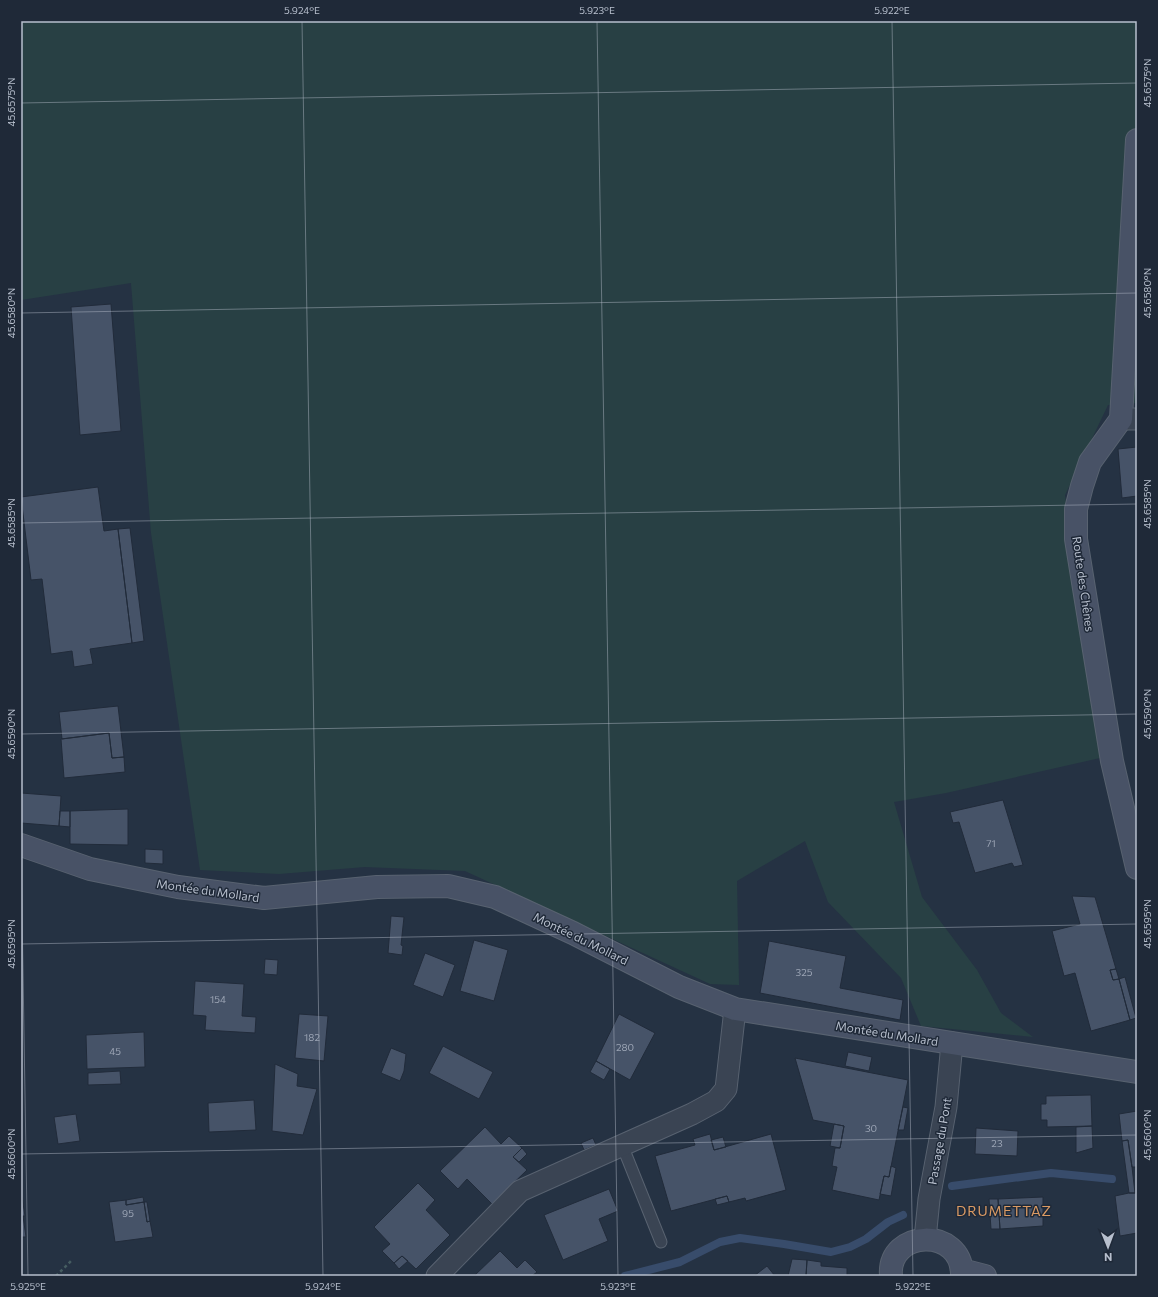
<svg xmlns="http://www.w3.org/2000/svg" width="1158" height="1297" viewBox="0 0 1158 1297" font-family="Commissioner,sans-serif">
  <rect width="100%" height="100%" fill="#253243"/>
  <path fill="#284044" d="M21 21H1137V403L1108 405 1065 495 1100 758 946 793 894 802 922 897 977 970 1001 1013 1033 1037 921 1026 901 978 828 902 805 841 737 881 739 985 710 984 465 871 365 867 279 874 200 870 151 533 131 283 21 300Z"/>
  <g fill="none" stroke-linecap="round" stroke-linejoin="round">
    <path stroke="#384c6b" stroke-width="8" d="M952 1186 1051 1173 1112 1179
      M625 1276 680 1262 720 1242 740 1238 784 1244 831 1252 850 1247 866 1239 888 1222 903 1215"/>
  </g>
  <path fill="#465368" stroke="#212b3a" d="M111 304 121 431 80 435 71 307Z
    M1137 447V496L1122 498 1118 449Z
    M98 487 104 531 118 529 132 643 90 649 93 664 74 667 72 651 51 654 42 579 31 580 21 497Z
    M130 528 144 641 132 643 118 529Z
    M118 706 124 757 112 758 109 733 62 739 59 712Z
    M109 733 112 758 124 757 125 772 64 778 61 739Z
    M21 793 61 796 59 826 21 823Z
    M1003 800 1023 865 1014 867 1012 863 975 873 959 822 953 823 950 812Z
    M128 809V845L70 844V811Z
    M60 811H70V827L59 826Z
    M145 849 163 850V864L145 863Z
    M1072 896 1095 897 1116 969 1110 970 1113 980 1119 979 1130 1020 1091 1031 1075 973 1064 976 1052 931 1080 924Z
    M391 916 404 917 401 945 403 946 402 955 388 953Z
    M474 940 508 950 494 1001 460 991Z
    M769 941 846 956 840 988 903 1000 900 1020 760 993Z
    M425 953 455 965 443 997 413 985Z
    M265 959 278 960 277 975 264 974Z
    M1116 969 1119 979 1113 980 1110 970Z
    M1125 977 1136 1018 1130 1020 1119 979Z
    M195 981 244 984 242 1016 256 1017 255 1033 205 1030 206 1016 193 1015Z
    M299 1014 328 1016 324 1061 295 1058Z
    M619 1014 655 1033 630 1080 596 1061Z
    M144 1032 145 1067 87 1069 86 1035Z
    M443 1046 493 1072 479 1099 429 1073Z
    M391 1048 406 1054 404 1071 400 1081 381 1073Z
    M848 1052 872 1057 869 1071 845 1066Z
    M795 1058 908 1080 889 1177 884 1176 879 1200 832 1190 837 1167 832 1166 835 1148H840L844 1126 813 1120Z
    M596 1061 610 1069 604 1080 590 1072Z
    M275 1064 298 1074 297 1086 317 1089 303 1135 272 1131Z
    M120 1071 121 1084 88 1085V1073Z
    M1091 1095 1092 1126 1047 1127V1120H1041V1104H1046V1096Z
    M254 1100 256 1130 209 1132 208 1103Z
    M903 1107 908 1108 904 1130H898Z
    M1137 1111V1167H1132L1128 1140 1122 1141 1119 1114Z
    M76 1114 80 1141 58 1144 54 1117Z
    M834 1124 844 1126 840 1148 830 1146Z
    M1092 1126 1093 1148 1076 1153V1127Z
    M485 1127 501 1144 509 1136 522 1148 513 1157 527 1170 492 1204 467 1179 458 1189 440 1171Z
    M976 1128 1018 1131 1017 1156 975 1154Z
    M710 1134 714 1150 771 1134 786 1190 746 1201 745 1198 729 1202 727 1196 671 1211 655 1156 695 1145 693 1139Z
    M723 1137 726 1147 714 1150 711 1140Z
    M593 1138 596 1145 584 1150 581 1143Z
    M1128 1140 1132 1167 1135 1193H1129L1122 1141Z
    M522 1148 527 1154 519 1162 513 1157Z
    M891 1166 896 1168 891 1196 880 1194 884 1176 889 1177Z
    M418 1183 435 1200 426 1210 450 1235 416 1269 402 1256 394 1263 382 1251 390 1244 374 1227Z
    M609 1189 618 1211 599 1219 608 1241 563 1260 544 1215Z
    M1129 1193H1137V1233L1120 1236 1115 1196Z
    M727 1196 729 1202 717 1205 715 1199Z
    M21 1197H22L25 1216H23L26 1237H21Z
    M143 1197 144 1202 126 1205V1200Z
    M1043 1197V1226L1000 1229 998 1199Z
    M989 1199H998L1000 1229H991Z
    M126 1200V1205L144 1202 147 1222 150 1221 153 1237 115 1242 109 1202Z
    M144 1202H147L150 1221 147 1222Z
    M500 1251 517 1268 525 1260 537 1272 532 1276H474Z
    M402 1256 408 1261 399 1269 394 1263Z
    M792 1259 807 1260 806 1276H788Z
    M807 1260 821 1262V1266L847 1268V1276H806Z
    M767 1266 775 1276H754Z"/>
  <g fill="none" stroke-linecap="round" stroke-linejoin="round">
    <defs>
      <path id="lane" d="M622 1145 661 1242"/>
      <path id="street" d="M1121 419H1137
        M925 1239 929 1199 946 1107 952 1043
        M437 1276 520 1191 692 1114 716 1101 726 1089 735 1009"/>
      <path id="secondary" d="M1137 140 1121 419 1090 462 1082 486 1076 509V539L1112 761 1137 868
        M21 845 90 869 178 887 264 898 377 887 448 886 495 897 573 933 679 987 735 1009 1137 1072
        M962 1270 985 1276
        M891 1276C887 1229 963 1226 962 1276"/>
    </defs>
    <use href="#lane" stroke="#586270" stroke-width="13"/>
    <use href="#street" stroke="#586270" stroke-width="23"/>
    <use href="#secondary" stroke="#586270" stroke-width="24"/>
    <path stroke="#465d61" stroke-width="2.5" stroke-dasharray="3 3" stroke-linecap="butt" d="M56 1276 72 1260"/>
    <use href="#lane" stroke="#3a4453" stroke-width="11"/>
    <use href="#street" stroke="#3a4453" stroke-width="21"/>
    <use href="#secondary" stroke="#485266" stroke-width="22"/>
  </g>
  <path fill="none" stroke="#b7bfcd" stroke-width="1" stroke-opacity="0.45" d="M302 21 323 1276M597 21 618 1276M892 21 913 1276M21 103 1137 83M21 313 1137 293M21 523 1137 504M21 734 1137 714M21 851 28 1276M21 944 1137 924M21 1154 1137 1135"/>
  <g text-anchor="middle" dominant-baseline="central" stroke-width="3" stroke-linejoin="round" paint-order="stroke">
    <g font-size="10" fill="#9ba4b4">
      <text x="991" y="843">71</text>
      <text x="804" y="972">325</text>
      <text x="218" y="999">154</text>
      <text x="312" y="1037">182</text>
      <text x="625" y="1047">280</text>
      <text x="115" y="1051">45</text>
      <text x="871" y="1128">30</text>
      <text x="997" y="1143">23</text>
      <text x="128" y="1213">95</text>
    </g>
    <g font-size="12" fill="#b7bfcd" stroke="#1f2938">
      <text transform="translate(1084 584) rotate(82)">Route des Chênes</text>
      <text transform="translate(208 890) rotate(8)">Montée du Mollard</text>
      <text transform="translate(581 938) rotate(26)">Montée du Mollard</text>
      <text transform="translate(887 1033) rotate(9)">Montée du Mollard</text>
      <text transform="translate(939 1141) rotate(-80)">Passage du Pont</text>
    </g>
    <g font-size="14" letter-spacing="1" fill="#db9b64" stroke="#1f2938">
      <text x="1004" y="1210">DRUMETTAZ</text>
    </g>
  </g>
  <rect width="1158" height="1297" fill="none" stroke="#1f2938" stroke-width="44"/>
  <g transform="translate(1108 1247) rotate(179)" stroke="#1f2938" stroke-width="3" paint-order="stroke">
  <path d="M0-3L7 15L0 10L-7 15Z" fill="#b7bfcd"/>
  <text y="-6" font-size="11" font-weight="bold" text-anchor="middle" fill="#b7bfcd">N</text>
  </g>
  <rect x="22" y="22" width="1114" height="1253" fill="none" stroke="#b7bfcd" stroke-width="1.5"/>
  <g font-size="10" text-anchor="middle" fill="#b7bfcd">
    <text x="302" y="14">5.924°E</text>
    <text x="597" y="14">5.923°E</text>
    <text x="892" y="14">5.922°E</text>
    <text transform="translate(1147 83) rotate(-90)" y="4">45.6575°N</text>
    <text transform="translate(11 102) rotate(-90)" y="4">45.6575°N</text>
    <text transform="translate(1147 293) rotate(-90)" y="4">45.6580°N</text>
    <text transform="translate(11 313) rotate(-90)" y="4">45.6580°N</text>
    <text transform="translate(1147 504) rotate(-90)" y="4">45.6585°N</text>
    <text transform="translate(11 523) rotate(-90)" y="4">45.6585°N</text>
    <text transform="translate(1147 714) rotate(-90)" y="4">45.6590°N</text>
    <text transform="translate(11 734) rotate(-90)" y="4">45.6590°N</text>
    <text transform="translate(1147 924) rotate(-90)" y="4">45.6595°N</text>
    <text transform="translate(11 944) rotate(-90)" y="4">45.6595°N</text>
    <text transform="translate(1147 1135) rotate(-90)" y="4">45.6600°N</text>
    <text transform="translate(11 1154) rotate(-90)" y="4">45.6600°N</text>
    <text x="28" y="1290">5.925°E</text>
    <text x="323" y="1290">5.924°E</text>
    <text x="618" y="1290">5.923°E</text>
    <text x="913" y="1290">5.922°E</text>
  </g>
</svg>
